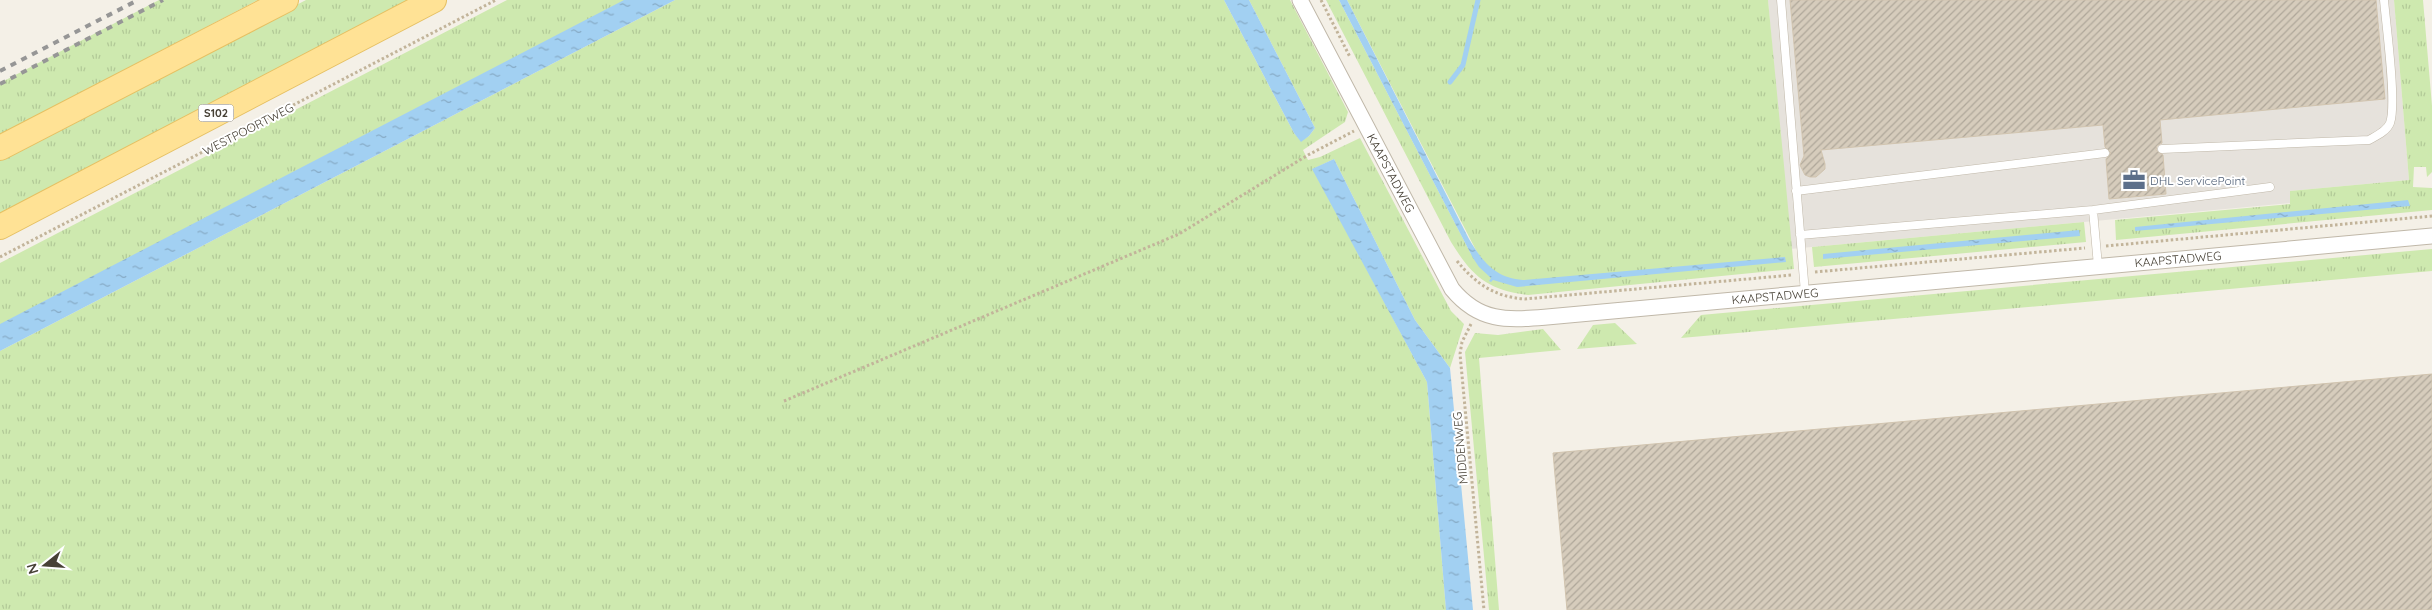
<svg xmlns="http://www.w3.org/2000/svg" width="2432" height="610" viewBox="0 0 2432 610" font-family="Quicksand,sans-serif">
  <defs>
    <pattern id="grass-tufts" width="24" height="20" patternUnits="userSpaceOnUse" patternTransform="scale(1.25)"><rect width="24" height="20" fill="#cee9af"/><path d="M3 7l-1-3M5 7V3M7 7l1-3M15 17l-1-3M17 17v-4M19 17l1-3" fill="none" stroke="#b2c997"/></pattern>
    <pattern id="water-ripples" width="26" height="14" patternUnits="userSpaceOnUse" patternTransform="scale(1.25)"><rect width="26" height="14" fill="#a2d0f2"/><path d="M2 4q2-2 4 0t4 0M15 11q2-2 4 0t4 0" fill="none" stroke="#86aac5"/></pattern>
    <pattern id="building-hatch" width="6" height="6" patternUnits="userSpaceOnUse" patternTransform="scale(1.25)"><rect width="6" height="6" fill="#d6ccbc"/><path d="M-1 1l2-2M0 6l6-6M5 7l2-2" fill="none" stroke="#afa79a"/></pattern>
  </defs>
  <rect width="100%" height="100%" fill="#f4f0e7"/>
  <path fill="#e6e2dc" d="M1768 0H2394L2409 180 2290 191 2291 203 1790 249Z"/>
  <path fill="url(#grass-tufts)" d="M159 0H258L0 135V83Z
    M306 0H418L0 217V159Z
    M507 0H627L0 326V263Z
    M675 0H1224L1294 133 1301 141 1309 136 1315 128 1249 0H1290L1348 112 1345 122 1303 150 1308 160 1320 157 1360 138 1451 311 1464 324 1450 368 1415 320 1334 159 1313 169 1427 382 1446 610H0V351Z
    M1326 0H1339L1471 254 1480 258 1347 0H1768L1794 269 1528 295C1487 290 1472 276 1451 242Z
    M2394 0H2423L2432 106V172L2427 177 2426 167H2414L2413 187 2432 188V210L2116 240 2115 220 2290 204V191L2409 180Z
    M2084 222 2086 242 1814 267 1812 247Z
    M2432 249V271L1681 338 1701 315Z
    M1615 323 1637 344 1577 349 1593 325Z
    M1543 329 1561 350 1479 358 1499 610H1489L1465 352 1475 333 1498 335Z"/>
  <path fill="url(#water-ripples)" d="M624 0H675L0 351V324Z
    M1224 0H1249L1315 128 1309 136 1301 142 1294 133Z
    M1339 0H1347L1469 239C1482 261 1495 278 1523 280L1785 257 1786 262 1517 287 1493 280 1491 282 1489 281 1491 278 1479 267 1473 258Z
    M1334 159 1415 320 1450 368 1473 610H1446L1427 382 1312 169Z
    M2408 200 2410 206 2135 231V227Z
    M2079 230 2080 236 1823 259V254Z"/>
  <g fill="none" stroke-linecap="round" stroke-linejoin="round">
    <path stroke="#a2d0f2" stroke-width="5" d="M1450 82 1463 65 1478 0"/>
  </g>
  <path fill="url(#building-hatch)" stroke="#d1c4af" d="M1790 0H2376L2385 99 2160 120 2162 143 2157 146 2156 150 2163 155 2166 194 2109 199 2106 159 2111 153 2105 147 2103 125 1821 150 1825 164V169L1816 177H1810L1805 175 1800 165 1804 156Z
    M2432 374V610H1567L1553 453Z"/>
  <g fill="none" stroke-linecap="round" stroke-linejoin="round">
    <defs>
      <path id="lane" d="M1781 0 1805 293
        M2162 149 2369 140C2376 136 2387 131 2390 123 2397 104 2386 24 2384 0
        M1796 191 2105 153
        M2093 210 2098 266
        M1800 235 2093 210 2270 187"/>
      <path id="street" d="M1300 0 1452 289C1480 323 1508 320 1547 317L2432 236"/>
      <path id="primary" d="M0 148 286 0
        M0 227 434 0"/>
    </defs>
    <use href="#lane" stroke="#c0b8a9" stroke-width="9"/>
    <use href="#street" stroke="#c0b8a9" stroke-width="17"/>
    <use href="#primary" stroke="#e6c063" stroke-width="26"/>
    <path stroke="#c2b49a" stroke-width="3" stroke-dasharray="2.5 2.5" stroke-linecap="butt" d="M1321 0 1350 57
      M2106 246 2432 216
      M0 257 496 0
      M1457 261C1476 284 1495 297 1525 299L1792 275
      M1815 272 2085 248
      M1471 324 1462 342 1460 354 1484 610
      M784 401 1179 234 1308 155 1354 131"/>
    <use href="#lane" stroke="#fff" stroke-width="8"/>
    <use href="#street" stroke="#fff" stroke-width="15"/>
    <use href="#primary" stroke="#ffe295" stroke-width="24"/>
    <path stroke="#969696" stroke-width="4" stroke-dasharray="6 6" stroke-linecap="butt" d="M0 71 138 0
      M0 84 163 0"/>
  </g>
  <defs>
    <symbol id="office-bare" viewBox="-9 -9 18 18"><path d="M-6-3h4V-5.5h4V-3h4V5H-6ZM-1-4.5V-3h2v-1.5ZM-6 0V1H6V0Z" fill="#5c6f8a" stroke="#fff" stroke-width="2.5" paint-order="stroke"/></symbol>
  </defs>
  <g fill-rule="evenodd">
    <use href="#office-bare" x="2118" y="164" width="32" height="32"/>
  </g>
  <g text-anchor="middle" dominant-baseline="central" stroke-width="4" stroke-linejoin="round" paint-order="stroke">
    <rect fill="#fff" stroke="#7e7a72" stroke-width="1" x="198.5" y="104.5" width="35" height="17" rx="4"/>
    <g font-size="11" font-weight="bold" fill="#474136">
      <text x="216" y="113">S102</text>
    </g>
    <g font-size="12" fill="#474136" stroke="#fff">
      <text transform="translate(248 129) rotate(-27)">WESTPOORTWEG</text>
      <text transform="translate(1391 173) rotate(62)">KAAPSTADWEG</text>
      <text transform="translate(2178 259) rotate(-5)">KAAPSTADWEG</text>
      <text transform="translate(1775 296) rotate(-5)">KAAPSTADWEG</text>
      <text transform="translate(1460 448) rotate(-95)">MIDDENWEG</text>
    </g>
    <g font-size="12" fill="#4e5e75" stroke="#fff" text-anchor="start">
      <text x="2150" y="180">DHL ServicePoint</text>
    </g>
  </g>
  <g transform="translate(45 565) rotate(253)" stroke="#ffffff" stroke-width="4" paint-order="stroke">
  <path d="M0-4L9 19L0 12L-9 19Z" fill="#474136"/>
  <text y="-8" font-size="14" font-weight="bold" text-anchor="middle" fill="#474136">N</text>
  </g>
</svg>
